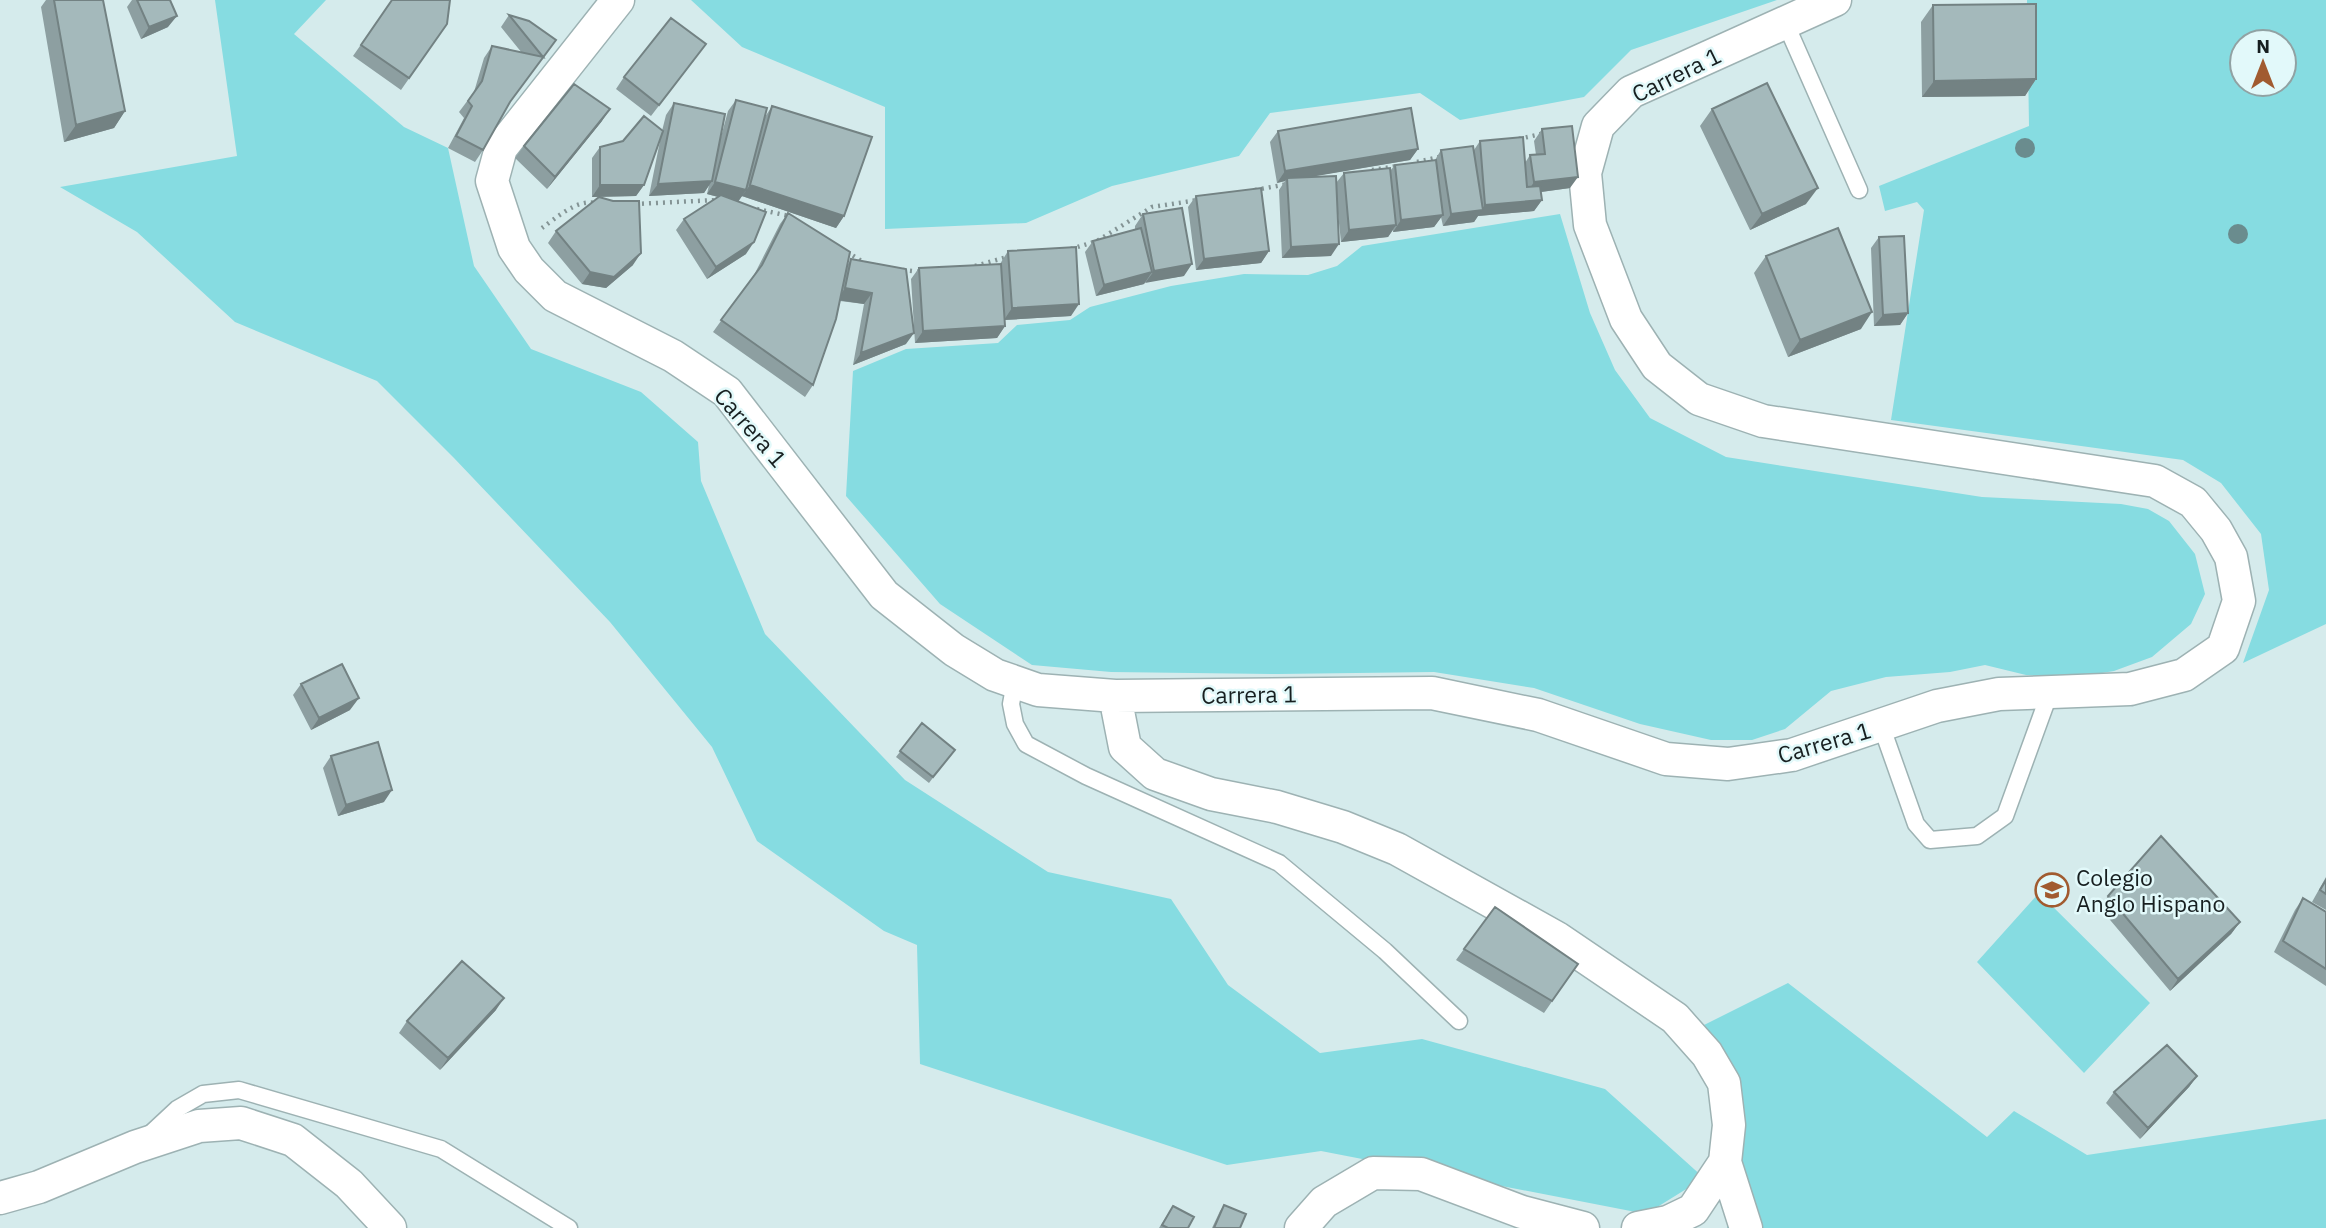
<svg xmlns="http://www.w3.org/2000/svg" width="2326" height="1228" viewBox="0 0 2326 1228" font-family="'IBM Plex Sans',sans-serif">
  <rect width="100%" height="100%" fill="#d5ebec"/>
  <path fill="#86dce1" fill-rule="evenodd" d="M215 0H326L294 34 404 127 448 148 474 266 531 349 641 392 698 442 701 481 765 634 905 780 1048 872 1171 899 1228 985 1320 1053 1422 1039 1605 1089 1704 1178 1646 1214 1321 1151 1227 1165 920 1064 917 945 884 931 757 841 712 747 610 622 454 458 377 381 235 322 137 232 60 187 237 156Z
    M691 0H1777L1631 50 1584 97 1460 120 1420 93 1270 113 1239 156 1112 186 1026 223 885 229V107L742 47Z
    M2027 0H2326V624L2243 663 2269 590 2261 534 2221 483 2183 460 1891 420 1924 210 1917 202 1885 211 1879 186 2029 126ZM2242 42H2284V84H2242Z
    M1560 214 1590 313 1615 370 1650 418 1726 457 1982 497 2121 504 2148 509 2169 521 2195 554 2205 594 2191 624 2152 657 2114 671 2072 678 2026 675 1985 665 1950 672 1886 677 1831 691 1785 729 1752 740H1711L1640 724 1534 688 1434 672 1278 674 1111 672 1032 665 940 604 846 496 853 371 906 349 998 343 1017 325 1070 320 1090 307 1171 286 1244 274 1308 275 1337 266 1362 246Z
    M2039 893 2150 1003 2084 1073 1977 962Z
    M1788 983 1987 1137 2014 1111 2087 1155 2326 1119V1228H1727L1739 1175 1696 1029Z"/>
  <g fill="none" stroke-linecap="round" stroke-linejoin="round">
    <defs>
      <path id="service" d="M1785 22 1859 190
        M1015 682 1011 704 1015 724 1026 744 1086 776 1279 863 1385 951 1459 1021
        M1881 725 1916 824 1930 840 1977 836 2005 816 2050 692
        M148 1136 177 1109 203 1094 239 1090 441 1149 569 1228"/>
      <path id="minor" d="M618 0 501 148 492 181 514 248 529 270 555 296 673 356 727 392 884 595 954 650 995 675 1038 690 1115 696 1432 693 1538 715 1666 759 1728 764 1792 755 1937 706 1999 694 2130 689 2184 675 2223 648 2239 601 2231 557 2216 530 2193 502 2155 481 1763 421 1699 399 1657 366 1626 319 1590 225 1585 173 1598 126 1631 92 1835 0
        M1115 696 1125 747 1155 774 1211 794 1277 807 1343 827 1397 849 1557 938 1675 1018 1707 1054 1724 1083 1729 1125 1725 1162 1746 1228
        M0 1198 39 1187 135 1147 199 1126 241 1123 293 1140 349 1184 390 1228
        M1301 1228 1324 1202 1373 1173 1421 1174 1522 1212 1583 1228
        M1638 1228 1668 1222 1693 1210 1725 1162"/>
    </defs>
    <use href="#service" stroke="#9db2b3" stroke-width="19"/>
    <use href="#minor" stroke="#9db2b3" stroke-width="35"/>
    <path stroke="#849495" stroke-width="4.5" stroke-dasharray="2 5" stroke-linecap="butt" d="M1519 139 1545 133
      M1417 162 1439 157
      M1372 170 1398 166
      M1255 190 1288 184
      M635 204 717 200
      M757 209 789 216
      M542 228C556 218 577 199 595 203
      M1071 249 1097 241 1152 207 1198 200
      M847 252 863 262
      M975 266 1007 257
      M903 270 922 272"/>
    <use href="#service" stroke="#fff" stroke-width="16"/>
    <use href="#minor" stroke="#fff" stroke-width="32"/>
  </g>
  <g fill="#6a8c8e">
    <circle cx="2025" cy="148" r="10"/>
    <circle cx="2238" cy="234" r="10"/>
  </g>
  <path fill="#8d9fa1" d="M46 0H103L125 111 114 128 64 142 41 7Z
    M132 0H170L168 27 141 39 127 7Z
    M392 0 447 24 401 90 353 56Z
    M1933 5 2036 79 2025 96 1922 97 1921 22Z
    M509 15 556 40 508 105 483 150 475 162 448 148 464 118 459 112 474 92 484 58 492 46 522 53 501 27Z
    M697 56 651 116 616 89 624 77Z
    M736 100 765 117 772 106 844 216 836 228 742 196 743 195 738 201 746 254 707 279 676 230 684 219 718 197 707 194 709 185 704 193 649 196 661 136 644 185 636 196 592 197V158L600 147 662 131 666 115 674 103 718 148 728 111Z
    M1712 109 1806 204 1750 230 1700 126Z
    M602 121 547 189 515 158 524 146Z
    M1542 129 1570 188 1541 192 1542 200 1534 211 1478 216 1474 222 1443 226 1441 217 1434 227 1393 232V230L1388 237 1341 242 1337 204 1331 256 1282 258 1279 190 1285 181 1277 183 1270 142 1278 131 1418 149 1410 160 1308 177 1336 183 1344 173 1390 171 1395 165 1435 160 1441 150H1474L1480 141 1525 163 1530 155H1536L1534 141Z
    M1196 196 1269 251 1261 263 1196 270 1188 207Z
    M788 213 848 264 851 259 906 344 853 365 864 304 840 301 813 385 805 397 713 332 754 275 780 224Z
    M1143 214 1184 276 1145 282 1144 284 1096 296 1085 252 1093 241 1135 230V226Z
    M556 231 633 265 606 288 582 284 548 243Z
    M1879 237 1908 313 1900 325 1874 326 1871 248Z
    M1008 251 1071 316 1004 320 1005 326 997 338 915 343 911 279 919 268 1000 264Z
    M1766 256 1861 329 1788 357 1754 273Z
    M301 684 350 710 311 730 293 695Z
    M922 723 950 755 929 783 896 757Z
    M331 756 384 802 338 816 323 768Z
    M2326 877V910L2312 902Z
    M2108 896 2240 922 2231 934 2170 991 2100 908Z
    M2303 898 2326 912V986L2274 952 2295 910Z
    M1464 949 1578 964 1544 1013 1456 960Z
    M496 1010 440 1070 399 1033 407 1021Z
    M2197 1076 2189 1087 2140 1139 2106 1103 2114 1092Z
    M1224 1205 1240 1228H1212L1220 1211Z
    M1173 1206 1188 1228H1159Z"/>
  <path fill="#738283" d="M177 16 168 27 141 39 149 27Z
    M2036 79 2025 96 1922 97 1934 81Z
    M610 109 602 121 547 189 555 177Z
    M125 111 114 128 64 142 76 125Z
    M1418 149 1410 160 1287 181V178L1285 181 1277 183 1285 171Z
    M1578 177 1570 188 1526 194 1534 182Z
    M712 181 704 193 649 196 658 184Z
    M715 182 746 190 738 202 707 194Z
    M600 185H644L636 196 592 197Z
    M750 185 844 216 836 228 742 196Z
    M1818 188 1806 204 1750 230 1762 214Z
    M1542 200 1534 211 1478 216 1474 222 1443 226 1451 214 1481 210 1485 205Z
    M1443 215 1434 227 1393 232 1401 220Z
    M1396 225 1388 237 1341 242 1349 230Z
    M754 242 746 254 707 279 716 267Z
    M1339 244 1331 256 1282 258 1291 247Z
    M1269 251 1261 263 1196 270 1204 259Z
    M641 253 633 265 606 288 582 284 590 272Z
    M1192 264 1184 276 1145 283 1154 271Z
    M1152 272 1144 284 1096 296 1104 285Z
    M845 288 872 293 864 304 837 300Z
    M1079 304 1071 316 1004 320 1012 308Z
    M1872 312 1861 329 1788 357 1800 340Z
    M1908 313 1900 325 1874 326 1883 315Z
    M1005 326 997 338 915 343 923 331Z
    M914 333 906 344 853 365 861 353Z
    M359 698 350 710 311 730 319 718Z
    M392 790 384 802 338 816 346 805Z
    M2240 922 2231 934 2170 991 2178 979Z
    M504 998 496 1010 440 1070 448 1058Z
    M2197 1076 2189 1087 2140 1139 2148 1128Z"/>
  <path fill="#a4b9bb" stroke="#738283" stroke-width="2" d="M54 0H103L125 111 76 125Z
    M137 0H170L177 16 149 27Z
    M392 0H450L447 24 409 78 361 45Z
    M2036 4V79L1934 81 1933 5Z
    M509 15 529 21 556 40 510 102 483 150 456 136 472 106 468 101 482 81 492 46 543 57Z
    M671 18 706 44 659 105 624 77Z
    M1767 83 1818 188 1762 214 1712 109Z
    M574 84 610 109 555 177 524 146Z
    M736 100 767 108 746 190 715 182Z
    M674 103 725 114 712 181 658 184Z
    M772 106 872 137 844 216 750 185Z
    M1411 108 1418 149 1285 171 1278 131Z
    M644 116 663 131 644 185H600V147L623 141Z
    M1572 126 1578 177 1534 182 1530 155 1545 154 1542 129Z
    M1523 137 1527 187 1540 186 1542 200 1485 205 1480 141Z
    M1473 146 1483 210 1451 214 1441 150Z
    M1436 160 1443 215 1401 220 1395 165Z
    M1390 168 1396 225 1349 230 1344 173Z
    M1336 176 1339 244 1291 247 1287 178Z
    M1261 188 1269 251 1204 259 1196 196Z
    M721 195 766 212 754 242 716 267 684 219Z
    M599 197 613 201H639L641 253 614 277 590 272 556 231Z
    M1182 208 1192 264 1154 271 1143 214Z
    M788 213 850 252 836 319 813 385 721 320 762 265Z
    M1141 228 1152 272 1104 285 1093 241Z
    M1838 228 1872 312 1800 340 1766 256Z
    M1904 236 1908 313 1883 315 1879 237Z
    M1076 247 1079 304 1012 308 1008 251Z
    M851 259 906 269 914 333 861 353 872 293 845 288Z
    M1001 264 1005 326 923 331 919 268Z
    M342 664 359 698 319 718 301 684Z
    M922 723 955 750 933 777 900 751Z
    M378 742 392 790 346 805 331 756Z
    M2161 836 2240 922 2178 979 2108 896Z
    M2326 880V894L2320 890Z
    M2303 898 2326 912V969L2283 941Z
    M1495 907 1578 964 1552 1001 1464 949Z
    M462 961 504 998 448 1058 407 1021Z
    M2167 1045 2197 1076 2148 1128 2114 1092Z
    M1224 1205 1246 1214 1240 1228H1214Z
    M1173 1206 1194 1217 1188 1228H1168L1162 1225Z"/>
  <defs>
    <symbol id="school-ring" viewBox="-11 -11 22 22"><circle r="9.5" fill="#e2f9fa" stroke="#a15b30" stroke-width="1.5"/><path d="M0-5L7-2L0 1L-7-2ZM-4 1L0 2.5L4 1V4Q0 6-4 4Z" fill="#a15b30"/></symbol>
  </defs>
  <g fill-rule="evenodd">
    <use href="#school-ring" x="2033" y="871" width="38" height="38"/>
  </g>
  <g text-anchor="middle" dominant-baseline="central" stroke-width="5" stroke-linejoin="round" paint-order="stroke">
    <g font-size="23" fill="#171f20" stroke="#e2f9fa">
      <text transform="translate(1676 74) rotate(-26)">Carrera 1</text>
      <text transform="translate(751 427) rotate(49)">Carrera 1</text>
      <text transform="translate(1249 694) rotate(-1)">Carrera 1</text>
      <text transform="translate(1824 742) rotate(-16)">Carrera 1</text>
    </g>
    <g font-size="23" fill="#171f20" stroke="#e2f9fa" text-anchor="start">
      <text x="2076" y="877">Colegio<tspan x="2076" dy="26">Anglo Hispano</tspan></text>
    </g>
  </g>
  <g transform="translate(2263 63)"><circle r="33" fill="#e2f9fa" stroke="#91a2a3" stroke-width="2"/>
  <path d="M0-5L12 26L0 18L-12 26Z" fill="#a15b30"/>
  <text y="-10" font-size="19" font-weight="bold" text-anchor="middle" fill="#171f20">N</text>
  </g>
</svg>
